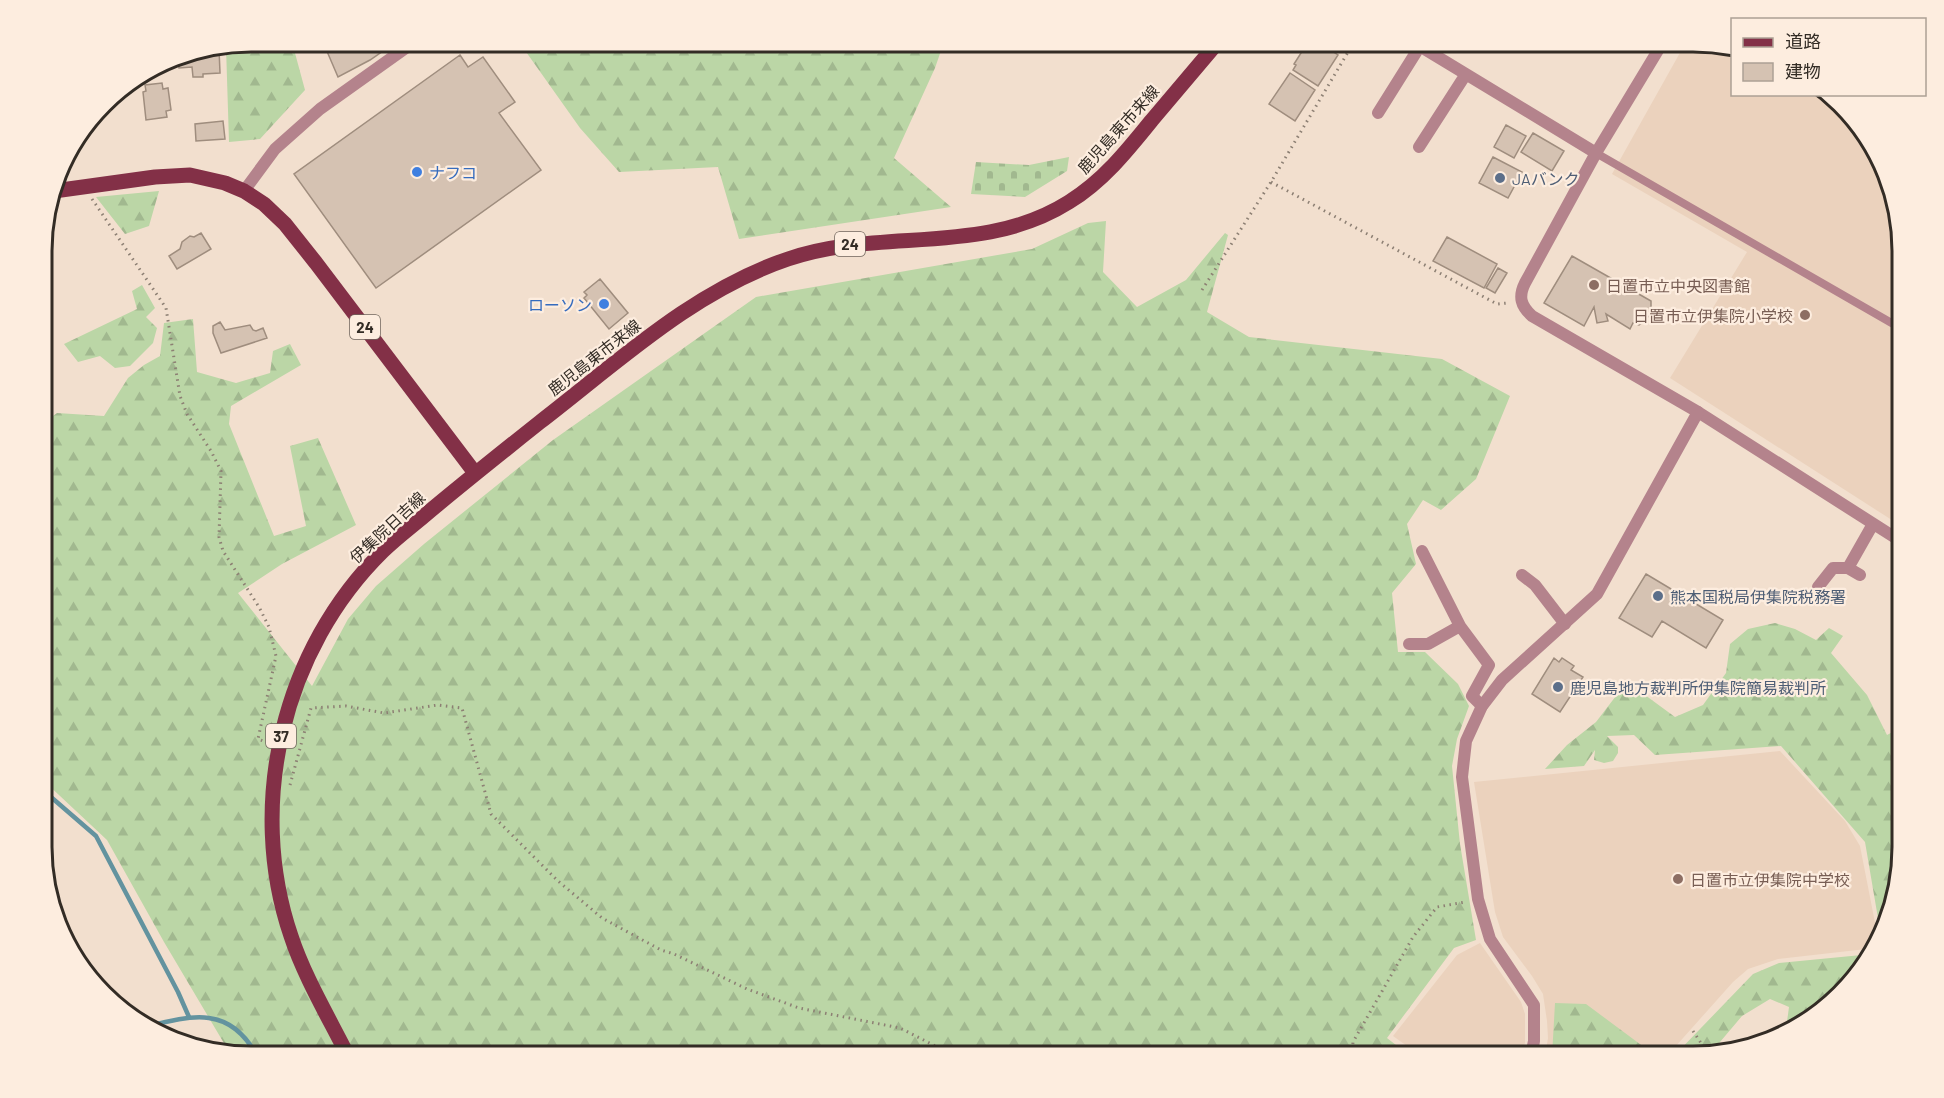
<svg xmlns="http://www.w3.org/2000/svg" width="1944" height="1098" viewBox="0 0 1944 1098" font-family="Barlow,'Noto Sans JP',sans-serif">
  <defs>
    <pattern id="forest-firs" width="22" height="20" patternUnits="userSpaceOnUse" patternTransform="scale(1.5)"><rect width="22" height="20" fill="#bbd6a6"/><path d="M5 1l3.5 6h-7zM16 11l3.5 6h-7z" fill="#a1b88f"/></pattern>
    <pattern id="cemetery-stones" width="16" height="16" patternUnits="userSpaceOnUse" patternTransform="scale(1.5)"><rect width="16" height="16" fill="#bbd6a6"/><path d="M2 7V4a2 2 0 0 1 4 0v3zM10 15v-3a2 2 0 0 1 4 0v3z" fill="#a1b88f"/></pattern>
  </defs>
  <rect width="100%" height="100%" fill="#f2dfce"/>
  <path fill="#ebd2bd" d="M1686 42H1693L1732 53V94L1823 95 1867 135 1902 237V521L1895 522 1670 378 1747 252 1612 174Z
    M1780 751 1845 821 1860 846 1878 938 1875 948 1778 959 1748 969 1733 982 1667 1056H1545L1548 1038 1547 1021 1543 994 1532 976 1503 937 1495 912 1474 782Z
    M1480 943 1521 1002 1525 1014V1043L1521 1056H1421L1393 1036 1457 955Z"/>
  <path fill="url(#forest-firs)" d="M251 42H292L305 90 260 139 229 142 226 47Z
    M519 42H944L935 68 894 158 951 207 739 239 718 167 619 172 580 128Z
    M159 191 149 226 125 234 96 197Z
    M1106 221 1103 272 1137 307 1186 280 1225 233 1228 235 1207 312 1249 337 1442 359 1510 396 1476 479 1441 510 1423 500 1407 524 1416 564 1392 593 1398 652H1425L1458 684 1469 706 1457 739 1452 766 1460 844 1476 940 1454 948 1387 1038 1410 1056H251L228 1050 164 942 107 840 44 781V423L57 413 104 416 128 378 144 365 160 356 164 323 193 319 197 372 236 383 270 373 273 351 290 344 301 365 231 406 229 424 274 536 306 526 290 446 318 438 356 525 282 564 238 593 312 686 348 619 376 586 424 544 553 440 756 297 1032 249 1088 223Z
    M142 285 155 308 146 317 157 328 153 343 130 366 115 368 100 356 78 362 64 344 137 309 132 291Z
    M1775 623 1795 629 1816 640 1829 628 1843 636 1831 653 1867 695 1887 735 1902 727V860L1880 930 1865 842 1781 746 1655 755 1634 735 1607 736 1618 747V753L1613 761 1604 763 1594 760 1595 750 1584 766 1545 769 1567 745 1596 722 1619 692 1645 695 1675 717 1703 705 1726 673 1730 644 1748 629Z
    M1872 954 1809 1021 1786 1029 1789 1007 1770 999 1742 1016 1709 1055 1674 1056 1753 974 1779 963Z
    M1555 1003 1586 1004 1656 1056H1552Z"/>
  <path fill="url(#cemetery-stones)" d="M1069 157 1067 171 1025 197 971 194 976 162 1029 165Z"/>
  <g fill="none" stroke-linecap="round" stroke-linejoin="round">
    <path stroke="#63939f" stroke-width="4.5" d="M44 791 96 836 178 992 189 1017
      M145 1027C192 1015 230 1005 257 1056"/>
  </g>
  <path fill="#d5c2b2" stroke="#9f8d7e" stroke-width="1.5" d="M323 42H396L370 60 338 77Z
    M1308 42H1323V45L1338 55 1318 86 1293 70 1296 65 1294 64Z
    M219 49 220 73 203 74V77H193L192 67 179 68 178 57Z
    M460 55 468 67 483 57 515 102 499 113 541 170 376 288 294 174Z
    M157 68V75H152V78H139Z
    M1290 73 1315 90 1295 121 1269 104Z
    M162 83 163 89 168 88 171 110 166 111 167 117 146 120 143 92 146 91 145 85Z
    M223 121 225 139 196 141 195 124Z
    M1506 125 1526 136 1514 158 1494 147Z
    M1533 133 1564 151 1552 171 1521 152Z
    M1493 157 1522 172 1508 198 1479 183Z
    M201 233 211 249 177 269 169 256 180 249 182 242 190 236 194 237Z
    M1447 237 1497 264 1484 288 1433 261Z
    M1572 256 1651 301V312L1646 320 1639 325 1633 323 1630 329 1606 314 1608 321 1597 323 1594 307 1584 326 1544 303Z
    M1498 268 1507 273 1495 293 1486 288Z
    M600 279 628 313 609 329 584 298 587 295 584 292Z
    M220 322 225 330 250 325 253 330 256 331 263 328 267 338 221 353 213 333V326Z
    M1646 574 1723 620 1706 648 1662 621 1652 637 1619 618Z
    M1554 658 1559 662 1562 658 1574 666 1571 670 1583 677 1560 712 1532 694Z"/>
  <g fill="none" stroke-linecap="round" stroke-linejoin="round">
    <path stroke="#8c7f73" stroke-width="3" stroke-dasharray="1.5 4.5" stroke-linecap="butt" d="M1271 182 1497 304 1508 303
      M92 199 166 308 180 396 187 414 211 451 221 471 219 537 223 551 259 607 269 627 276 656 258 739 266 742
      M1202 290 1271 182 1354 42
      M290 785 311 708 346 706 384 713 438 705 462 708 491 814 558 881 602 918 661 950 674 954 747 989 799 1008 900 1028 955 1056
      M1693 1031 1709 1055
      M1352 1056 1353 1042 1413 937 1437 907 1466 902"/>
    <path stroke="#b4838c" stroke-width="8" d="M1596 153 1902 329"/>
    <path stroke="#b4838c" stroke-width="12" d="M1413 42 1596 153
      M1378 113 1420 46
      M1419 147 1466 74
      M1698 412 1902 542
      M1422 551 1460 626 1489 665 1472 696 1482 706
      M1848 568 1860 575
      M1522 575 1535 585 1565 624
      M1818 587 1833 568H1848L1873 524
      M1409 644H1428L1460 626"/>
    <path stroke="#b4838c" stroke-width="12" d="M244 191 275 149 320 109 414 42
      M1531 1056 1534 1041V1005L1490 939 1478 899 1462 777 1466 741 1482 706 1502 680 1597 594 1698 412 1532 316C1521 306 1518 297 1525 283L1596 153 1663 42"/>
    <path stroke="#833047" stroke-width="15" d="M54 191 155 177 190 175 225 183 244 191 264 204 285 224 316 263 475 473
      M348 1056C329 1018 304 976 291 936 246 804 283 649 383 551 395 539 411 527 424 516 462 484 501 453 540 422 618 362 693 291 788 259 881 227 982 257 1069 202 1103 181 1127 151 1152 120 1174 94 1196 68 1218 42"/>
  </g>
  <g fill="#3f7fe0" stroke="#fdeddf" stroke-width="2">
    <circle cx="417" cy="172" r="6"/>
    <circle cx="604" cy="304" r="6"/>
  </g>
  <g fill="#5c6f8a" stroke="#fdeddf" stroke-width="2">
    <circle cx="1500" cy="178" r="6"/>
    <circle cx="1658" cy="596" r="6"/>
    <circle cx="1558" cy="687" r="6"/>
  </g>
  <g fill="#8d6e63" stroke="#fdeddf" stroke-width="2">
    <circle cx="1594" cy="285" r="6"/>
    <circle cx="1805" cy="315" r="6"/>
    <circle cx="1678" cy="879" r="6"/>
  </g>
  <g text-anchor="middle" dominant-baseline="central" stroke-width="4.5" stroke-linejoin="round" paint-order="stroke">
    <g fill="#fdeddf" stroke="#70665d" stroke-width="1.5">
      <rect x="835" y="232" width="30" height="24" rx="4.5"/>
      <rect x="350" y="315" width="30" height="24" rx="4.5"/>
      <rect x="266" y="724" width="30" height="24" rx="4.5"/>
    </g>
    <g font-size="15" font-weight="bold" fill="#332c25">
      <text x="850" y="244">24</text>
      <text x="365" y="327">24</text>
      <text x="281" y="736">37</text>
    </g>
    <g font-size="16" fill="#332c25" stroke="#fdeddf">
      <text transform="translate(1118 129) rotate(-48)">鹿児島東市来線</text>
      <text transform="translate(594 357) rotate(-38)">鹿児島東市来線</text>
      <text transform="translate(387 527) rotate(-43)">伊集院日吉線</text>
    </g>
    <g font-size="16" fill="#366cbe" stroke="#fdeddf" text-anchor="start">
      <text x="429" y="172">ナフコ</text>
      <text x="592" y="304" text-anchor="end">ローソン</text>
    </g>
    <g font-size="16" fill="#4e5e75" stroke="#fdeddf" text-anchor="start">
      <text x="1512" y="178">JAバンク</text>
      <text x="1670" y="596">熊本国税局伊集院税務署</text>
      <text x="1570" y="687">鹿児島地方裁判所伊集院簡易裁判所</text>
    </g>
    <g font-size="16" fill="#785e54" stroke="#fdeddf" text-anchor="start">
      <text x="1606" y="285">日置市立中央図書館</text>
      <text x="1793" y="315" text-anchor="end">日置市立伊集院小学校</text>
      <text x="1690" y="879">日置市立伊集院中学校</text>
    </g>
  </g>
  <path d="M0 0H1944V1098H0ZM251 52H1693A199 199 0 0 1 1892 251V847A199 199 0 0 1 1693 1046H251A199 199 0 0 1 52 847V251A199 199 0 0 1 251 52Z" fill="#fdeddf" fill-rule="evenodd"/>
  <path fill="none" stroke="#332c25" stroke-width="3" d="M251 52H1693A199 199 0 0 1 1892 251V847A199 199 0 0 1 1693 1046H251A199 199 0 0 1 52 847V251A199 199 0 0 1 251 52Z"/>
  <rect x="1731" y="18" width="195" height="78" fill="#fdeddf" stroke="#aca095" stroke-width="1.5"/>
  <rect x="1743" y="38" width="30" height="9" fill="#833047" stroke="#aca095" stroke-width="1.5"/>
  <text x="1785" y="48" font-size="18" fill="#332c25">道路</text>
  <rect x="1743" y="63" width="30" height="18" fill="#d5c2b2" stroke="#aca095" stroke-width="1.5"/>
  <text x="1785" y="78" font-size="18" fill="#332c25">建物</text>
</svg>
